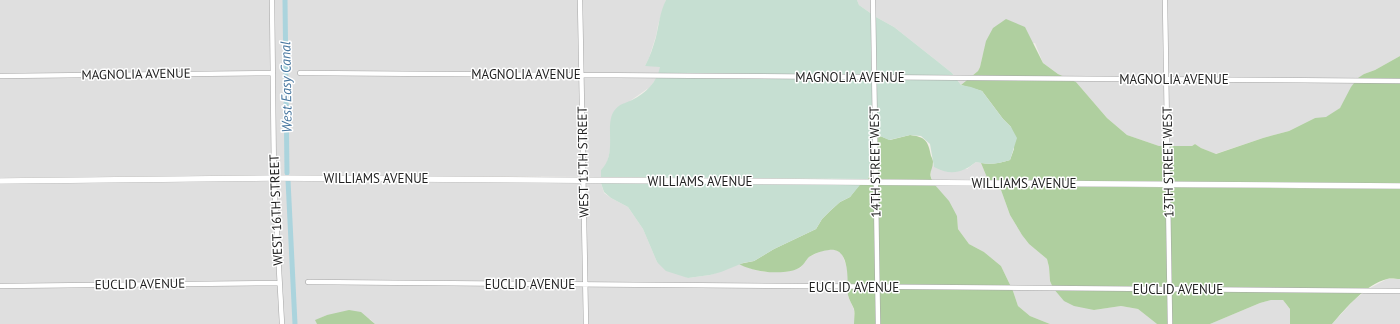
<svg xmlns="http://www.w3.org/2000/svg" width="1400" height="324" viewBox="0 0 1400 324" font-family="'PT Sans',sans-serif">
  <rect width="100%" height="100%" fill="#f1eee9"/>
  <path fill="#dfdfdf" d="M0 0H666L658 25 656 36 649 58 645 66H661L658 76 650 87 630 101 610 127 611 144 609 155 606 166 601 170V177L274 175 0 178Z
    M857 0H1400V56L1375 70 1364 74 1340 108 1326 118H1315L1289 131 1263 138 1215 154 1201 148 1195 144 1192 146H1159L1127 135 1107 118 1076 82 1058 74 1043 63 1035 43 983 55 980 67 978 71 961 85 952 73 937 61 894 27 876 17 859 5Z
    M976 162 981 163 988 180H932L931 177V169L933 163 934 167 967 169Z
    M274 180 601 183 604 193 611 198 628 207 643 229 657 262 688 278 710 275 739 264 755 270 765 272H786L800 268 809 257 821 251 834 249 842 254 846 265 848 273V296L854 310V324H375L370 319 327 315 316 320 317 324H0V183Z
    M935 185 993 186 996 189 1001 190 1010 215 1022 235 1029 244 1047 259 1049 267 1050 281 1053 288 1094 310 1121 306 1138 309 1157 324H1050L1030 316 1018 306 1013 291 1001 266 984 252 969 244 958 229 957 216Z
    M1387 279H1400V324H1332L1355 299 1370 288Z
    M1271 300H1283L1290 309V324H1210L1260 303Z"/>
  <path fill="#afcf9f" d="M1006 19 1025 27 1043 63 1058 74 1076 82 1107 118 1127 135 1159 146H1192L1195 144 1201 148 1216 154 1263 138 1289 131 1315 118 1326 117 1340 108 1351 87 1358 78 1364 74 1375 70 1400 56V184L988 180 981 163C991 165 1000 163 1010 160L1014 149 1011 127 1003 119 982 91 961 85 978 71 980 67 986 41 993 28Z
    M910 135C925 137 928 140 931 156 932 158 933 160 933 162 933 169 928 173 932 180L868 179 871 172 874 140 880 136 890 140Z
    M860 184 935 185 949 201 957 216 958 229 969 244 984 252 1001 266 1013 291 1018 306 1030 316 1050 324H854C854 319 855 313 854 309 852 304 849 300 848 295 847 282 851 247 829 250 822 251 815 253 809 257 806 260 803 266 799 268 785 276 753 272 739 264L754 261 774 249 816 229 822 219 830 211 840 202 850 197Z
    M993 186 1400 189V279C1396 279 1391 278 1387 279 1366 284 1346 308 1332 324H1290V309L1283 300H1271L1260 303 1210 324H1157L1138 309 1121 306 1094 310 1074 306 1064 301 1053 288 1050 281 1049 267 1047 259 1029 244 1022 235 1010 215 1001 190 996 189Z
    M349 310 361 312 375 324H317L315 320 327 315Z"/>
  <path fill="#c6dfd2" d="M666 0H857L859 5 876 17 894 27 937 61 952 73 961 85 971 87 982 91 1003 119 1011 127 1017 138 1010 160C998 164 989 165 976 162 962 173 951 176 934 167L930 144 921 136 910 135 889 140 880 136 874 140 872 145V166L868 179 601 177V170C618 153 604 126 614 111 620 103 624 104 632 100 646 93 657 82 660 67L645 66C650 57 653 47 656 37 659 24 660 12 666 0Z
    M601 183 860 185 850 197 840 202 830 211 822 219 816 229 774 249 754 261 743 263 721 272 710 275 688 278 666 271 657 262 643 229 628 207 611 198 604 192Z"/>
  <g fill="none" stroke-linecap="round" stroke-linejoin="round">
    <path stroke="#abd4dd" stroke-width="5" d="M285 0 287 173
      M288 180 295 324"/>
    <defs>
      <path id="minor" d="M272 0 274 178 282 324
        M580 0 586 324
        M873 0 878 324
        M1165 0 1170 324
        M300 73 1400 81
        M0 76 273 73
        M308 282 1400 291
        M0 286 279 283"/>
      <path id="tertiary" d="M0 181 274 178 1400 186"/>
    </defs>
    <use href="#minor" stroke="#a5a5a5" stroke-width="5.5"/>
    <use href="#tertiary" stroke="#a5a5a5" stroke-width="6"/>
    <use href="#minor" stroke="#fff" stroke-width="4.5"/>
    <use href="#tertiary" stroke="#fff" stroke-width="5.5"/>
  </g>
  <g text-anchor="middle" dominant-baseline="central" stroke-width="3" stroke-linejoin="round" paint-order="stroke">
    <g font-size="13" fill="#212121" stroke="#fff">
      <text transform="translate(136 74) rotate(-1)">MAGNOLIA AVENUE</text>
      <text x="526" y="74">MAGNOLIA AVENUE</text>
      <text x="850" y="77">MAGNOLIA AVENUE</text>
      <text x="1174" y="79">MAGNOLIA AVENUE</text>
      <text transform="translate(583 162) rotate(-91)">WEST 15TH STREET</text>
      <text transform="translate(875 162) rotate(-91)">14TH STREET WEST</text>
      <text transform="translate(1168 162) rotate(-91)">13TH STREET WEST</text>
      <text x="376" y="178">WILLIAMS AVENUE</text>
      <text x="700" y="181">WILLIAMS AVENUE</text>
      <text x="1024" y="183">WILLIAMS AVENUE</text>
      <text transform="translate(276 210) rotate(-92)">WEST 16TH STREET</text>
      <text transform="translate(140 284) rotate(-1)">EUCLID AVENUE</text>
      <text x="530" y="284">EUCLID AVENUE</text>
      <text x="854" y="287">EUCLID AVENUE</text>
      <text x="1178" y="289">EUCLID AVENUE</text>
    </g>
    <g font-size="14" font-style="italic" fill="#4978a0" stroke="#fff">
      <text transform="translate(286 87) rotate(-91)">West Easy Canal</text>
    </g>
  </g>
</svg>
